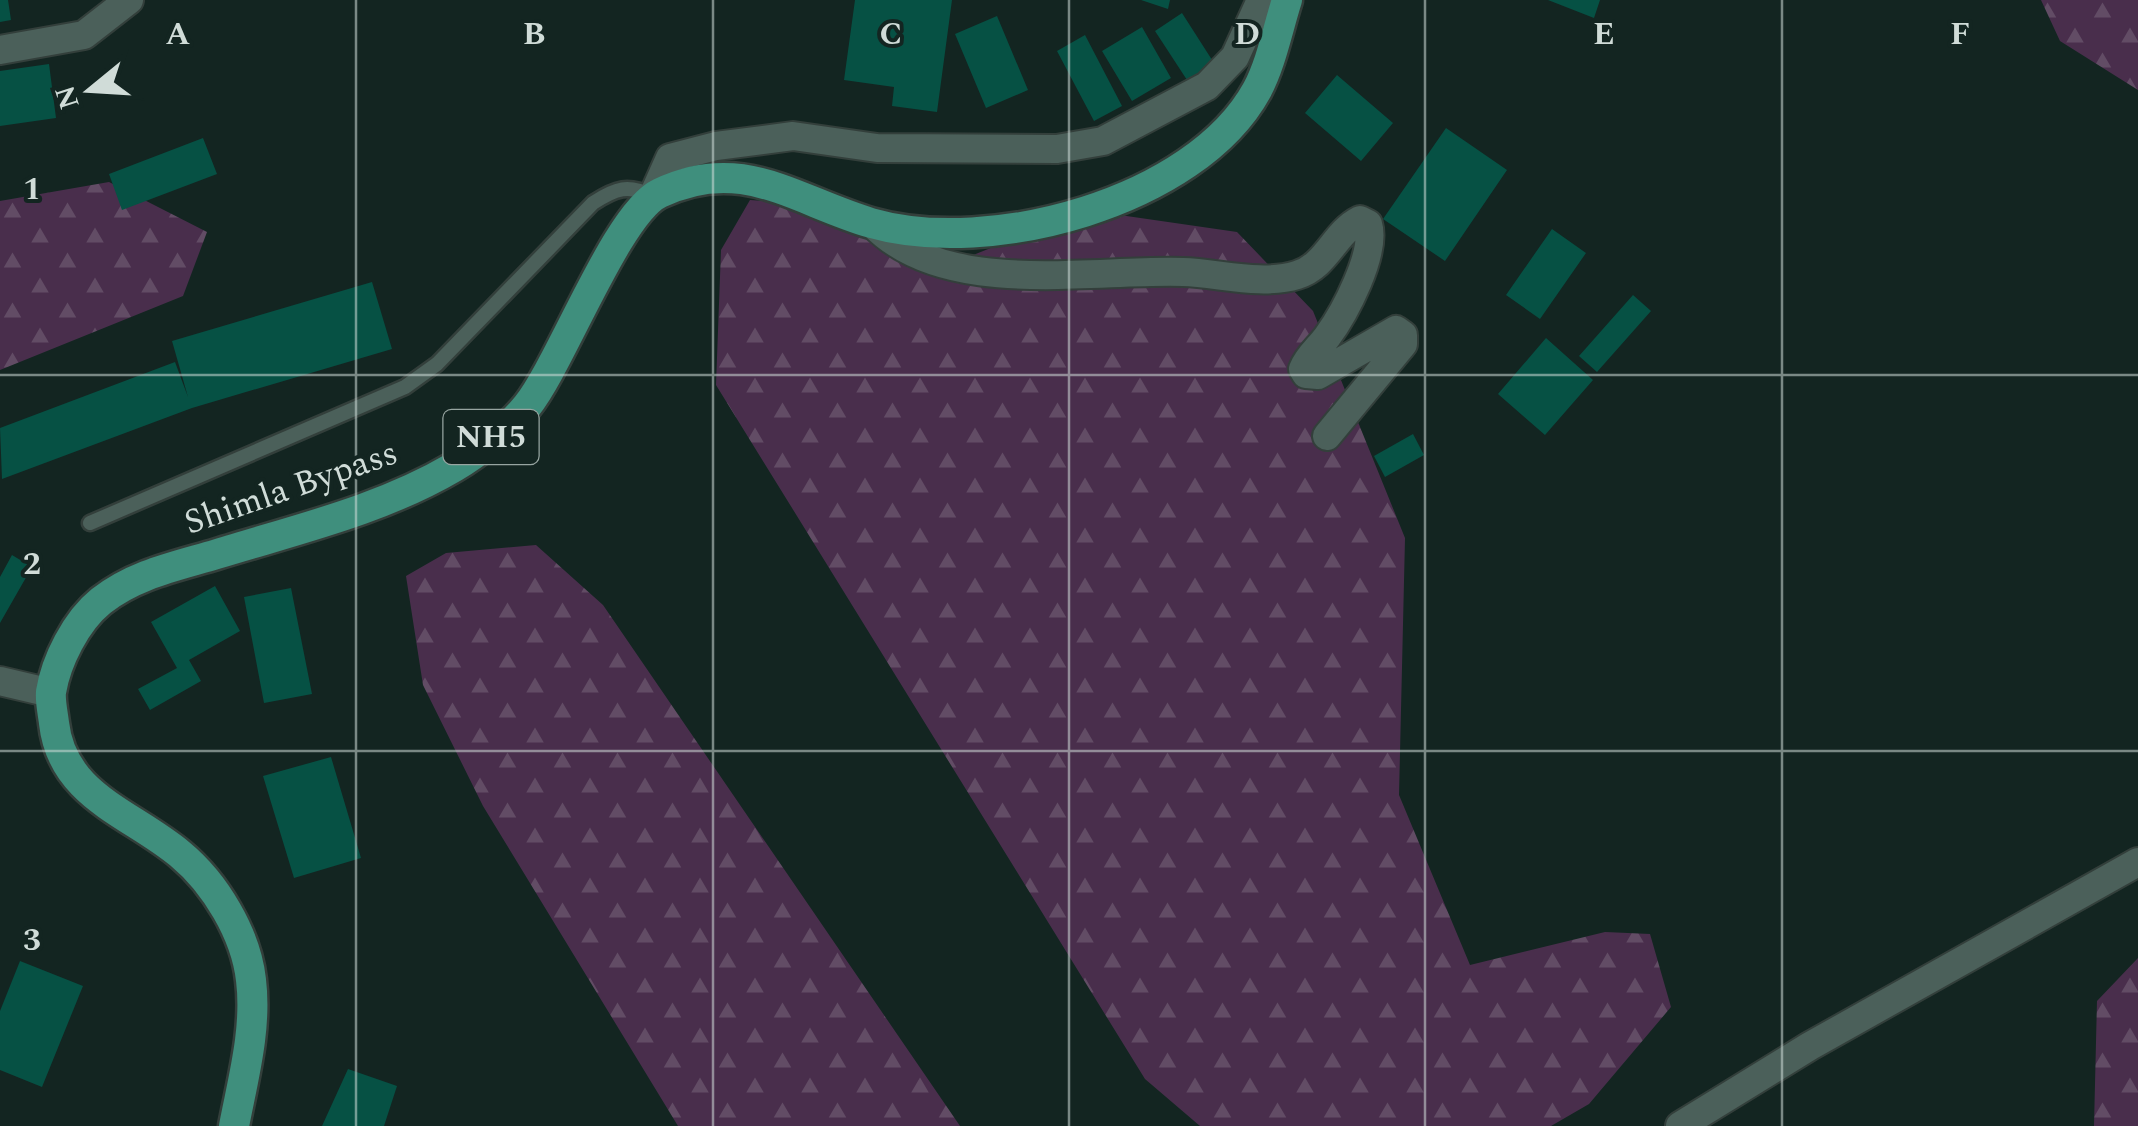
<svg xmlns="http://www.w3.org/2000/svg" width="2138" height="1126" viewBox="0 0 2138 1126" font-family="Spectral,serif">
  <defs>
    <pattern id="forest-firs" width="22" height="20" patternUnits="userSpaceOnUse" patternTransform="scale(2.5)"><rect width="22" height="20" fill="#492e4c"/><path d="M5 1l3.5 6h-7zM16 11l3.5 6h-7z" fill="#624c65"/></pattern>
  </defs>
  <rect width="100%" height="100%" fill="#132521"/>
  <path fill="url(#forest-firs)" d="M2041 0H2138V90L2060 41Z
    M109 182 207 232 183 296 0 370V201Z
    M750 200 818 205 941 268 1085 210 1237 232 1313 311 1405 538 1399 795 1470 965 1605 932 1650 934 1671 1007 1589 1104 1551 1126H1200L1145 1079 716 385 721 250Z
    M536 545 603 605 960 1126H678L483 806 423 685 406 576 446 553Z
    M2138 958V1126H2094L2097 1001Z"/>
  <path fill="#065144" d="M0 0H8L11 20 0 22Z
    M855 0H952L937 112 892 106 894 87 844 80Z
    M1141 0H1170L1168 9Z
    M1548 0H1600L1594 18Z
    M1182 13 1214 63 1187 80 1155 31Z
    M997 16 1028 90 986 108 955 34Z
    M1142 27 1171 78 1132 101 1102 51Z
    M1085 35 1122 106 1094 121 1057 51Z
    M49 64 56 118 0 126V71Z
    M1337 75 1393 123 1361 161 1305 113Z
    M1446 128 1507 170 1445 261 1383 219Z
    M203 138 217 174 122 210 109 174Z
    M1552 229 1586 253 1540 319 1506 295Z
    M372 282 392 349 192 408 2 479 0 428 175 362 188 397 172 341Z
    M1633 295 1651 311 1597 372 1579 356Z
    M1546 338 1593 380 1545 435 1498 394Z
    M1413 434 1424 455 1385 477 1374 456Z
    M12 555 32 567 0 623V577Z
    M215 586 240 631 189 660 201 681 150 710 138 689 177 668 151 622Z
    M291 588 312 694 264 703 244 597Z
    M331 757 361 858 294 878 263 776Z
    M20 961 83 986 42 1087 0 1070V1011Z
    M348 1069 397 1086 384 1126H322Z"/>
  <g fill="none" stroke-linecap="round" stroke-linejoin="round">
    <defs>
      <path id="service" d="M90 523 405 387 437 364 593 203C616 188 628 184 653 196"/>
      <path id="minor" d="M0 50 84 35 129 0
        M653 196 670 158 716 146 793 136 877 148 1057 149 1103 141 1207 86 1235 57 1261 0
        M873 224C944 298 1088 269 1183 272 1219 273 1261 286 1297 275 1327 266 1334 233 1360 220L1368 224C1377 253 1344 314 1327 337 1319 348 1308 356 1303 369L1306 374 1318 375 1396 330 1403 335V344L1327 436
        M0 681 51 693
        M1680 1126 1810 1046 2138 862"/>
      <path id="trunk" d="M234 1126C243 1079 257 1029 251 980 246 934 215 883 180 854 131 813 62 796 54 723 53 714 50 701 51 692 56 661 76 621 101 601 135 574 177 566 217 554 298 529 381 510 454 467 478 453 510 427 527 406 561 364 617 213 660 193 742 154 794 200 871 223 989 257 1195 203 1257 90 1271 64 1278 28 1287 0"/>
    </defs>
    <use href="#service" stroke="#333f3b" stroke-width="19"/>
    <use href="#minor" stroke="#333f3b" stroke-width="32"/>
    <use href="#trunk" stroke="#333f3b" stroke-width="35"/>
    <use href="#service" stroke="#4b605a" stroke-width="14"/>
    <use href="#minor" stroke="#4b605a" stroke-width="28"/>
    <use href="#trunk" stroke="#3f8f7d" stroke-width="30"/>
  </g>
  <path fill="none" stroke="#d0dcd8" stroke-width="2.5" stroke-opacity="0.55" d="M356 0V1126M713 0V1126M1069 0V1126M1425 0V1126M1782 0V1126M0 375H2138M0 751H2138"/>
  <g text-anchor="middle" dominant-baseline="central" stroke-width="8" stroke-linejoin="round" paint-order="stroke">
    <rect fill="#132521" stroke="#97a5a1" stroke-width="2.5" x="443.5" y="410" width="95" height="54" rx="8"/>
    <g font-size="32" font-weight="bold" fill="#d0dcd8">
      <text x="491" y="437">NH5</text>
    </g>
    <g font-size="35" fill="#d0dcd8" stroke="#132521">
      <text transform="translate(291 488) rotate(-19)">Shimla Bypass</text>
    </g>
  </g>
  <g font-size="32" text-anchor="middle" font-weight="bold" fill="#d0dcd8" stroke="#132521" stroke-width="8" stroke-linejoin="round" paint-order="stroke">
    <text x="178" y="44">A</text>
    <text x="534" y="44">B</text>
    <text x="891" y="44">C</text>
    <text x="1247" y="44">D</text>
    <text x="1604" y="44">E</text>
    <text x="1960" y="44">F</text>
    <text x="32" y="199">1</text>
    <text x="32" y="574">2</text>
    <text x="32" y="950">3</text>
  </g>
  <g transform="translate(90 90) rotate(252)" stroke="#132521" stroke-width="8" paint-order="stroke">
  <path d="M0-8L18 38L0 25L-18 38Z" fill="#d0dcd8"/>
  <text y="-15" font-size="28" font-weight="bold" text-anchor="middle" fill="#d0dcd8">N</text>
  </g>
</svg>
